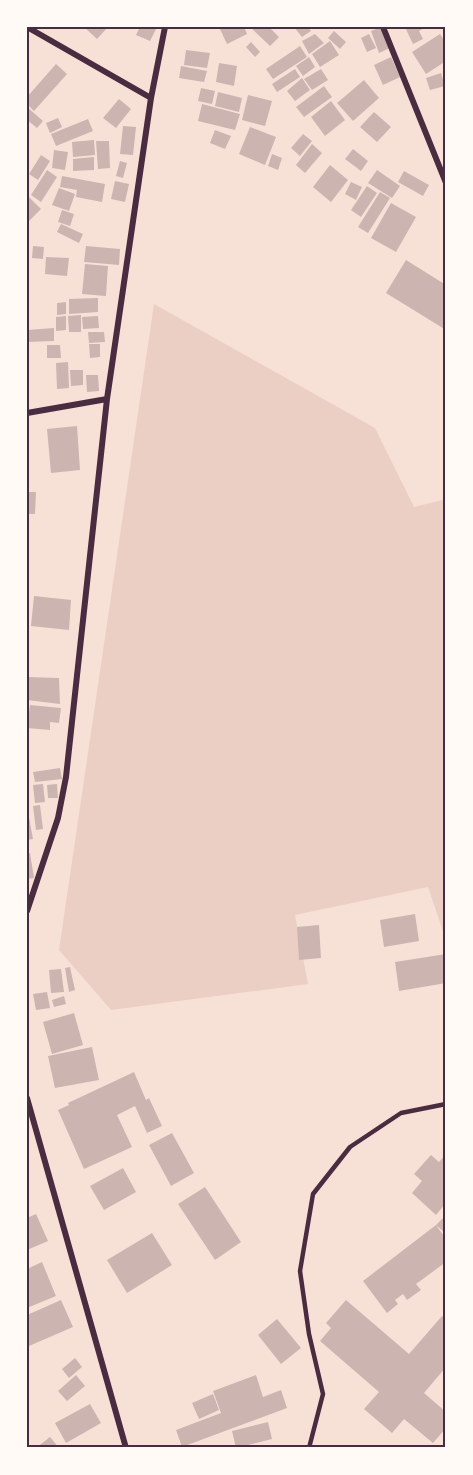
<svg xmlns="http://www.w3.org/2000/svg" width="473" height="1475" viewBox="0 0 473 1475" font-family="Roboto,sans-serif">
  <rect width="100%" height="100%" fill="#f7e1d7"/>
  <path fill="#ebcfc5" d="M154 304 375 428 414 507 446 499V940L428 887 295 915 308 984 111 1010 59 950Z"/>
  <path fill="#ccb4b1" d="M84 27H108L97 39Z
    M140 27H157L150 41 136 35Z
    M219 27H244L247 34 227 44Z
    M250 27H269L279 37 270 46Z
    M294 27H308L311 31 302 37Z
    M381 27 390 48 379 53 371 31Z
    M405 27H426L419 31 423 39 413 44Z
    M334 31 346 42 340 49 328 38Z
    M315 34 324 43 309 54 302 41Z
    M369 34 376 48 367 52 361 38Z
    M440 34 446 43V61L426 74 412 52Z
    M330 41 339 55 320 67 312 54Z
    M251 42 260 52 255 57 246 47Z
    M300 46 307 57 273 79 266 69Z
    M186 50 210 53 207 68 184 65Z
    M309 57 315 67 303 76 296 66Z
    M391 57 400 77 383 85 374 65Z
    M219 63 237 66 234 86 216 82Z
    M56 64 67 74 34 111 27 104V97Z
    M181 66 207 71 204 82 179 78Z
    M295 69 300 77 277 92 272 84Z
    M321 69 328 80 312 90 304 79Z
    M441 73 445 86 430 90 426 78Z
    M302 78 310 90 295 101 287 91Z
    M364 80 379 98 353 121 337 103Z
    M324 86 332 97 304 117 296 107Z
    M201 88 215 91 212 104 198 101Z
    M218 92 242 98 239 112 215 106Z
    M248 95 272 101 265 126 242 120Z
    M119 99 131 109 116 128 103 118Z
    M331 101 345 120 325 136 311 117Z
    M202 104 240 114 235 130 198 121Z
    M27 107 43 121 37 128 27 120Z
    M374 112 391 127 377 142 360 127Z
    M58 118 62 127 50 133 46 123Z
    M88 119 93 131 56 146 51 134Z
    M123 126 136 127 133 155 120 154Z
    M250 127 276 137 265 165 239 154Z
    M215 130 231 136 225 149 210 143Z
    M303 134 312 141 300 156 291 148Z
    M94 140 95 155 73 157 72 142Z
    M96 141H109L110 168 98 169Z
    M312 144 322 153 305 173 296 165Z
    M353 149 368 161 361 171 345 159Z
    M54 150 68 152 65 170 52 168Z
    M272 154 282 158 278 170 268 166Z
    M41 155 50 161 38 180 29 174Z
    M94 157V170L73 171V159Z
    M120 161 127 163 123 178 116 176Z
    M330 165 348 180 331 202 313 187Z
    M47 170 57 177 41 202 31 195Z
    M377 170 400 186 392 198 368 183Z
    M404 171 429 185 423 196 398 182Z
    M62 176 105 184 102 202 76 197 77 190 60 187Z
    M115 181 129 184 125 202 111 199Z
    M351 182 362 187 356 200 345 194Z
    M367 186 377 193 361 217 351 210Z
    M59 188 75 194 69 211 52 205Z
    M380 192 390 198 368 233 358 227Z
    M27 195 41 209 27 223Z
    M391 203 416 217 396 252 371 238Z
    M62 210 74 214 70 226 58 222Z
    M61 224 83 234 79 243 57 232Z
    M33 246 44 247 43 259 32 258Z
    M86 246 120 249 119 265 84 262Z
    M46 257 69 258 67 276 45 274Z
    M406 260 446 285V330L386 293Z
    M85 264 108 266 106 296 82 294Z
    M98 298V312L69 314V299Z
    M66 302V314L57 315V303Z
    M81 315V332H69L68 316Z
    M66 316V330L56 331V317Z
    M98 316 99 328 83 329 82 317Z
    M54 328V341L27 342V330Z
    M88 332H104L105 342 89 343Z
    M89 344H100V357L90 358Z
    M47 345H60L61 358H47Z
    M68 362 69 388 57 389 56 363Z
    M70 370H83V385L71 386Z
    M86 375H98L99 391 87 392Z
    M77 426 80 470 51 473 47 429Z
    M27 492H36L35 514H27Z
    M34 596 71 600 69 630 31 626Z
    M27 677 59 678 60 704 27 700Z
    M30 705 61 708 59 723 50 722V730L27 728Z
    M60 768 62 779 35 782 33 772Z
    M43 784 45 802 35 803 33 785Z
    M57 784 58 798H48L47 785Z
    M40 805 43 829 36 830 33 806Z
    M28 812 33 839 27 840V813Z
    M27 853H30L34 878 27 879Z
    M415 914 419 941 384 947 380 920Z
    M319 925 321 958 299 960 297 927Z
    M446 954V983L399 991 395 962Z
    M70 967 75 990 69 992 65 968Z
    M61 969 64 992 51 993 49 970Z
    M47 992 50 1008 36 1010 33 994Z
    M64 996 66 1004 54 1007 52 1000Z
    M74 1013 83 1045 52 1054 43 1022Z
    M92 1047 99 1080 55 1088 48 1056Z
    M134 1072 146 1100 149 1098 162 1126 147 1133 135 1106 117 1115 132 1147 84 1169 58 1110 69 1105 68 1103Z
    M172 1133 194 1173 171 1186 149 1145Z
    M446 1154V1203L436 1215 412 1193 422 1181 414 1174 431 1155 439 1162Z
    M123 1168 136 1192 104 1210 90 1186Z
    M205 1187 241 1242 215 1260 178 1204Z
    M36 1214 48 1241 27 1250V1218Z
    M446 1215V1234L436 1225 446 1239V1262L416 1284 421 1290 407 1300 403 1294 395 1300 398 1304 387 1313 363 1281 436 1225Z
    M152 1233 172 1265 127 1293 107 1260Z
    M42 1262 56 1296 27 1308V1269Z
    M61 1300 73 1327 29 1346 27 1341V1315Z
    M346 1300 409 1354 442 1316 446 1319V1367L424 1393 446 1412V1428L433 1443 404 1419 392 1433 364 1409 379 1392 320 1341 331 1328 326 1323Z
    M277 1319 301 1348 281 1364 258 1335Z
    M75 1358 82 1367 69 1378 62 1369Z
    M76 1375 85 1386 67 1401 58 1391Z
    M256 1375 263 1397 281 1390 287 1408 182 1447 176 1430 221 1413 213 1391Z
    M213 1394 219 1410 199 1419 192 1403Z
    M90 1404 101 1423 66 1443 55 1423Z
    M268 1422 272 1439 236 1448 232 1431Z
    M50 1437 59 1448H36Z"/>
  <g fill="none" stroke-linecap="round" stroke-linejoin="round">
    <path stroke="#4a2c40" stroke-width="4.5" d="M309 1448 323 1394 309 1334 300 1271 313 1194 350 1147 401 1113 446 1104"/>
    <path stroke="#4a2c40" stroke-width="6" d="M27 27 151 98
      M383 27 446 183
      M27 413 107 399
      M27 911 58 818 66 777 107 399 151 98 165 27
      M27 1098 126 1448"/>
  </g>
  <rect width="473" height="1475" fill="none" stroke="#fffaf5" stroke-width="57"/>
  <rect x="28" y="28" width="416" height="1418" fill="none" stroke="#4a2c40" stroke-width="2"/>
</svg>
